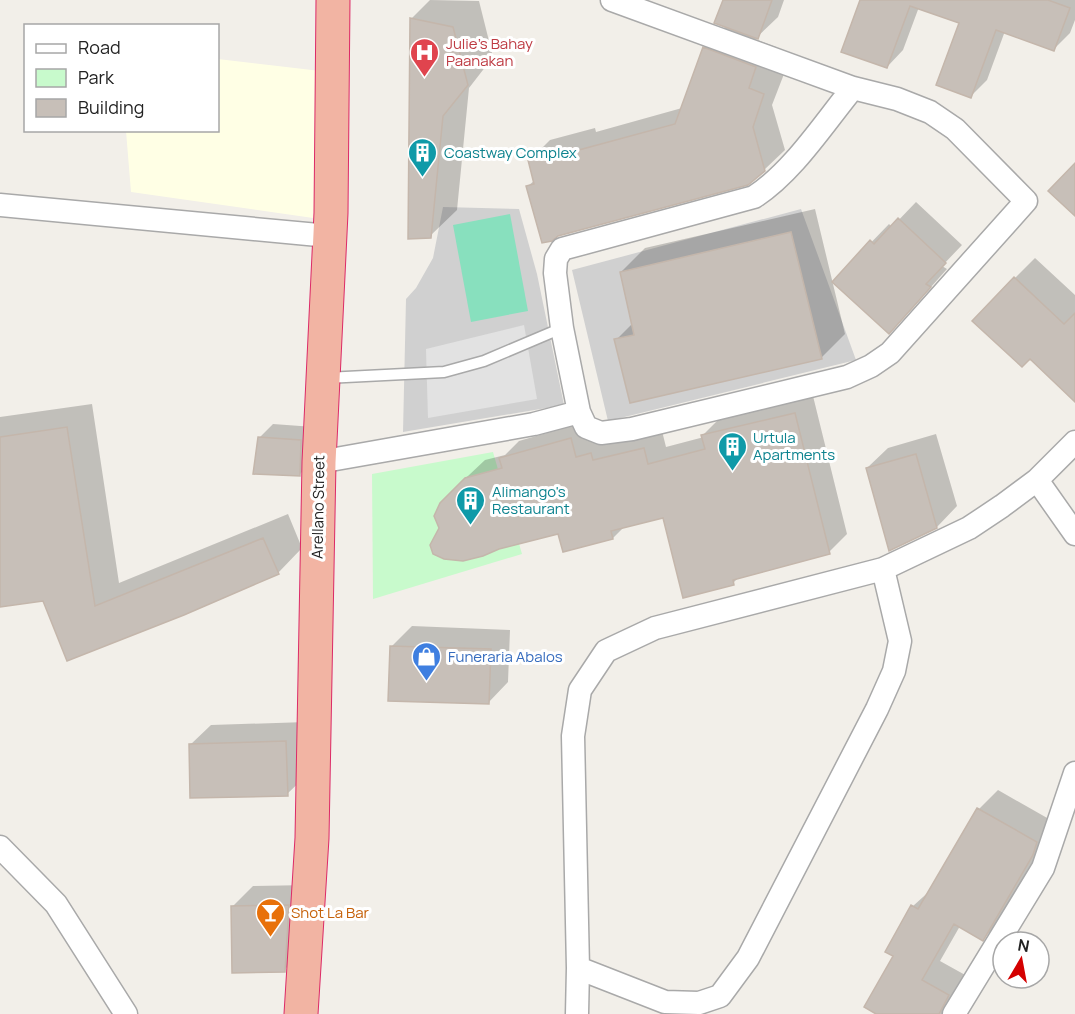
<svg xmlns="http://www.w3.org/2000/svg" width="1075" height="1014" viewBox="0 0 1075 1014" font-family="Manrope,sans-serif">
  <rect width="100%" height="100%" fill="#f2efe9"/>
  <path fill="#ffffe5" d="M218 59 329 72 313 218 131 192 126 131 218 130Z"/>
  <path fill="#d0d0d0" d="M443 207 519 209 537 274 564 405 403 432 406 299 416 288 433 258Z
    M801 209 856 360 608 421 572 270Z"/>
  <path fill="#c8facc" d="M493 452 522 554 373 599 372 474Z"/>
  <path fill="#88e0be" d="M510 214 528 311 471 322 453 225Z"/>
  <path fill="#e2e2e2" d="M524 325 537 399 428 418 426 349Z"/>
  <path fill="#0003" d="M430 0 479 1 493 57 469 88 457 210 430 236 411 19Z
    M724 0H784L778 17 755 39 776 47 768 68 784 74 772 105 785 150 764 170 528 186 535 180 529 161 550 140 595 128 596 132 682 108 704 48 726 26Z
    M861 0H1075V20L1070 33 1054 49 1005 31 987 80 971 96 961 22 919 7 903 50 887 67Z
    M916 202 962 245 942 266 947 269 906 315 834 281 889 224 892 227Z
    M815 209 845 334 821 358 616 340 633 323 621 272 645 248Z
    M1035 258 1075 295V400L1015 278Z
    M813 396 847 534 829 552 740 576 733 583 664 516 625 526 613 538 559 532 499 547 441 528 452 491 485 460 505 455 519 441 588 421 609 436 611 444 662 431 666 447 704 437 703 435 721 417Z
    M92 404 119 583 288 514 302 548 278 573 68 659 44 599 0 606V417Z
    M273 424 314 427 313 461 299 475 259 438Z
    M936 434 957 506 937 527 867 468 888 448Z
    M412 626 510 630 508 682 488 703 391 647Z
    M306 722 308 774 287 794 190 745 211 725Z
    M998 790 1056 823 1002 920 983 939 960 926 940 961 967 976 946 1014H879L895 956 913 906 933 888 979 809Z
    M309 885 305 950 284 970 233 906 253 886Z"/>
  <path fill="#c7bfb8" stroke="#c4b6ab" stroke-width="1.5" d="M723 0H772L758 39 714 23Z
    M860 0H1048L1070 8 1054 51 996 30 971 98 936 85 959 23 910 6 887 68 841 52Z
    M410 18 453 27 468 85 443 116 431 238 408 239Z
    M703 47 756 67 749 88 764 94 753 127 765 171 748 185 558 236 552 241 542 243 526 186 534 184 528 160 574 148 575 151 675 124Z
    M1075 163V216L1048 191Z
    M898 218 946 263 926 284 931 287 889 334 832 282 870 240 874 244Z
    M791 232 822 359 630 403 614 339 634 335 620 272Z
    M1014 277 1064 324 1075 313V402L1030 359 1022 367 972 321Z
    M795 413 830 554 733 580 734 585 683 598 663 518 611 531 613 539 563 552 558 534 499 549 483 556 463 561 444 559 433 554 430 545 439 528 434 516 440 503 465 478 502 468 499 458 571 438 576 457 591 453 593 460 644 448 648 464 705 449 701 435Z
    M67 427 95 606 263 538 279 574 184 615 67 661 43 601 0 607V437Z
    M258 437 301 440 300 476 253 474Z
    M916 454 937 528 889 551 866 468Z
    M390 646 491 649 489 704 388 701Z
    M286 741 288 796 190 798 189 744Z
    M977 808 1037 842 1033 855 983 941 954 924 922 980 949 995 939 1014H876L864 1007 893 956 885 952 911 905 918 909Z
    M289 905 285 972 232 973 231 906Z"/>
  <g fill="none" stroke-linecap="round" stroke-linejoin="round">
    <defs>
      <path id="service" d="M326 378 444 372 484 361 562 328"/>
      <path id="minor" d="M0 205 329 236
        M579 412 562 328 555 273 556 259 562 249 754 197C793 172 824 123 853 88
        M319 462 534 424 579 412 586 427 601 433 632 429 847 377 871 366 890 353 1026 201 955 129 930 112 897 99 853 88 612 0
        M1037 480 1075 534
        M0 847 56 904 126 1014
        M578 968 665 1002 699 1003 720 996 748 958 877 709 894 671 900 641 883 569
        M577 1014 578 968 573 736 580 690 606 651 655 628 883 569 969 528 1002 506 1037 480 1075 442
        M954 1014 1043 868 1075 773"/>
      <path id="trunk" d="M301 1014 312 838 319 462 331 213 333 0"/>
    </defs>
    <use href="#service" stroke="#a9a9a9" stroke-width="13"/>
    <use href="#minor" stroke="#a9a9a9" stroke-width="25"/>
    <use href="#trunk" stroke="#dc2a67" stroke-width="35"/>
    <use href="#service" stroke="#fff" stroke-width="10"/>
    <use href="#minor" stroke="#fff" stroke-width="22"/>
    <use href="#trunk" stroke="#f2b4a3" stroke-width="33"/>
  </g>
  <defs>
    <symbol id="hospital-pin" viewBox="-11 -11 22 30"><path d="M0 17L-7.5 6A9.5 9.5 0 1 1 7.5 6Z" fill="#e0444e" stroke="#fff"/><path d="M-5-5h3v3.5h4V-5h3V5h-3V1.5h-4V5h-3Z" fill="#fff"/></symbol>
    <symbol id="building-pin" viewBox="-11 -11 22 30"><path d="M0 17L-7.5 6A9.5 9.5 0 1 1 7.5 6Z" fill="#0f9aa8" stroke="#fff"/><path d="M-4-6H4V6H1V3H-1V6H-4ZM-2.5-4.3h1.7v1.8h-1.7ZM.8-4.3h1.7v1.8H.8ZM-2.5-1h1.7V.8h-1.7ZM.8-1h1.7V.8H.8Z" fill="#fff"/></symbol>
    <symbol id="shop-pin" viewBox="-11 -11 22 30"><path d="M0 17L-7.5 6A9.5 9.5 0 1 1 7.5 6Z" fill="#3f7fe0" stroke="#fff"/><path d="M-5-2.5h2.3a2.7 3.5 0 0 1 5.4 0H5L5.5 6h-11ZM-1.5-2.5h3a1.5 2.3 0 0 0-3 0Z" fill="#fff"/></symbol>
    <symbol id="bar-pin" viewBox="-11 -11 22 30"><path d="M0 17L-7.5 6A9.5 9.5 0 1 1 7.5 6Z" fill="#e8710a" stroke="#fff"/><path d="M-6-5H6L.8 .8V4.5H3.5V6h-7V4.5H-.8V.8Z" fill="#fff"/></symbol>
  </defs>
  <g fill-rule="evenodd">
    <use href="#hospital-pin" x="408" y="36" width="33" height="45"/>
    <use href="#building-pin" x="406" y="136" width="33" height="45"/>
    <use href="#building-pin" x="716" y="430" width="33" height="45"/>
    <use href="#building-pin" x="454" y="484" width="33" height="45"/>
    <use href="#shop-pin" x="410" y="640" width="33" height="45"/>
    <use href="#bar-pin" x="254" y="896" width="33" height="45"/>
  </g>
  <g text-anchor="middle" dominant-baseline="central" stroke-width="6" stroke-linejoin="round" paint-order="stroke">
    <g font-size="15" fill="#be3a42" stroke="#fff" text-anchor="start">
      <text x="446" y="43">Julie's Bahay<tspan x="446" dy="17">Paanakan</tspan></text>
    </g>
    <g font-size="15" fill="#0d838f" stroke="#fff" text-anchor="start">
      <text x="444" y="152">Coastway Complex</text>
      <text x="753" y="437">Urtula<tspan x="753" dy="17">Apartments</tspan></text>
      <text x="492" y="491">Alimango's<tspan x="492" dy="17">Restaurant</tspan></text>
    </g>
    <g font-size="15" fill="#222" stroke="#fff">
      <text transform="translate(318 507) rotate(-89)">Arellano Street</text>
    </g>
    <g font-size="15" fill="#366cbe" stroke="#fff" text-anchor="start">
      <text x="448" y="656">Funeraria Abalos</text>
    </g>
    <g font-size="15" fill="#c56008" stroke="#fff" text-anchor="start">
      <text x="291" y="912">Shot La Bar</text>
    </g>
  </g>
  <rect x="24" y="24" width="195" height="108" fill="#ffffff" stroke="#a7a7a7" stroke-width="1.5"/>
  <rect x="36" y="44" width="30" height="9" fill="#ffffff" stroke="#a7a7a7" stroke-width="1.5"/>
  <text x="78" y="54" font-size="18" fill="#222222">Road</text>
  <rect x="36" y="69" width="30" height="18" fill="#c8facc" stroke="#a7a7a7" stroke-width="1.5"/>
  <text x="78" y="84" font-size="18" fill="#222222">Park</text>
  <rect x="36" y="99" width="30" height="18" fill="#c7bfb8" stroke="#a7a7a7" stroke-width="1.5"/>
  <text x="78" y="114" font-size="18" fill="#222222">Building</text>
  <g transform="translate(1021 960) rotate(10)"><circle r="28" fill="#ffffff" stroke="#a7a7a7" stroke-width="1.5"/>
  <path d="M0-4.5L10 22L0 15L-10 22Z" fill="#d40000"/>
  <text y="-9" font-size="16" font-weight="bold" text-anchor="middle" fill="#222222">N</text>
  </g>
</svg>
